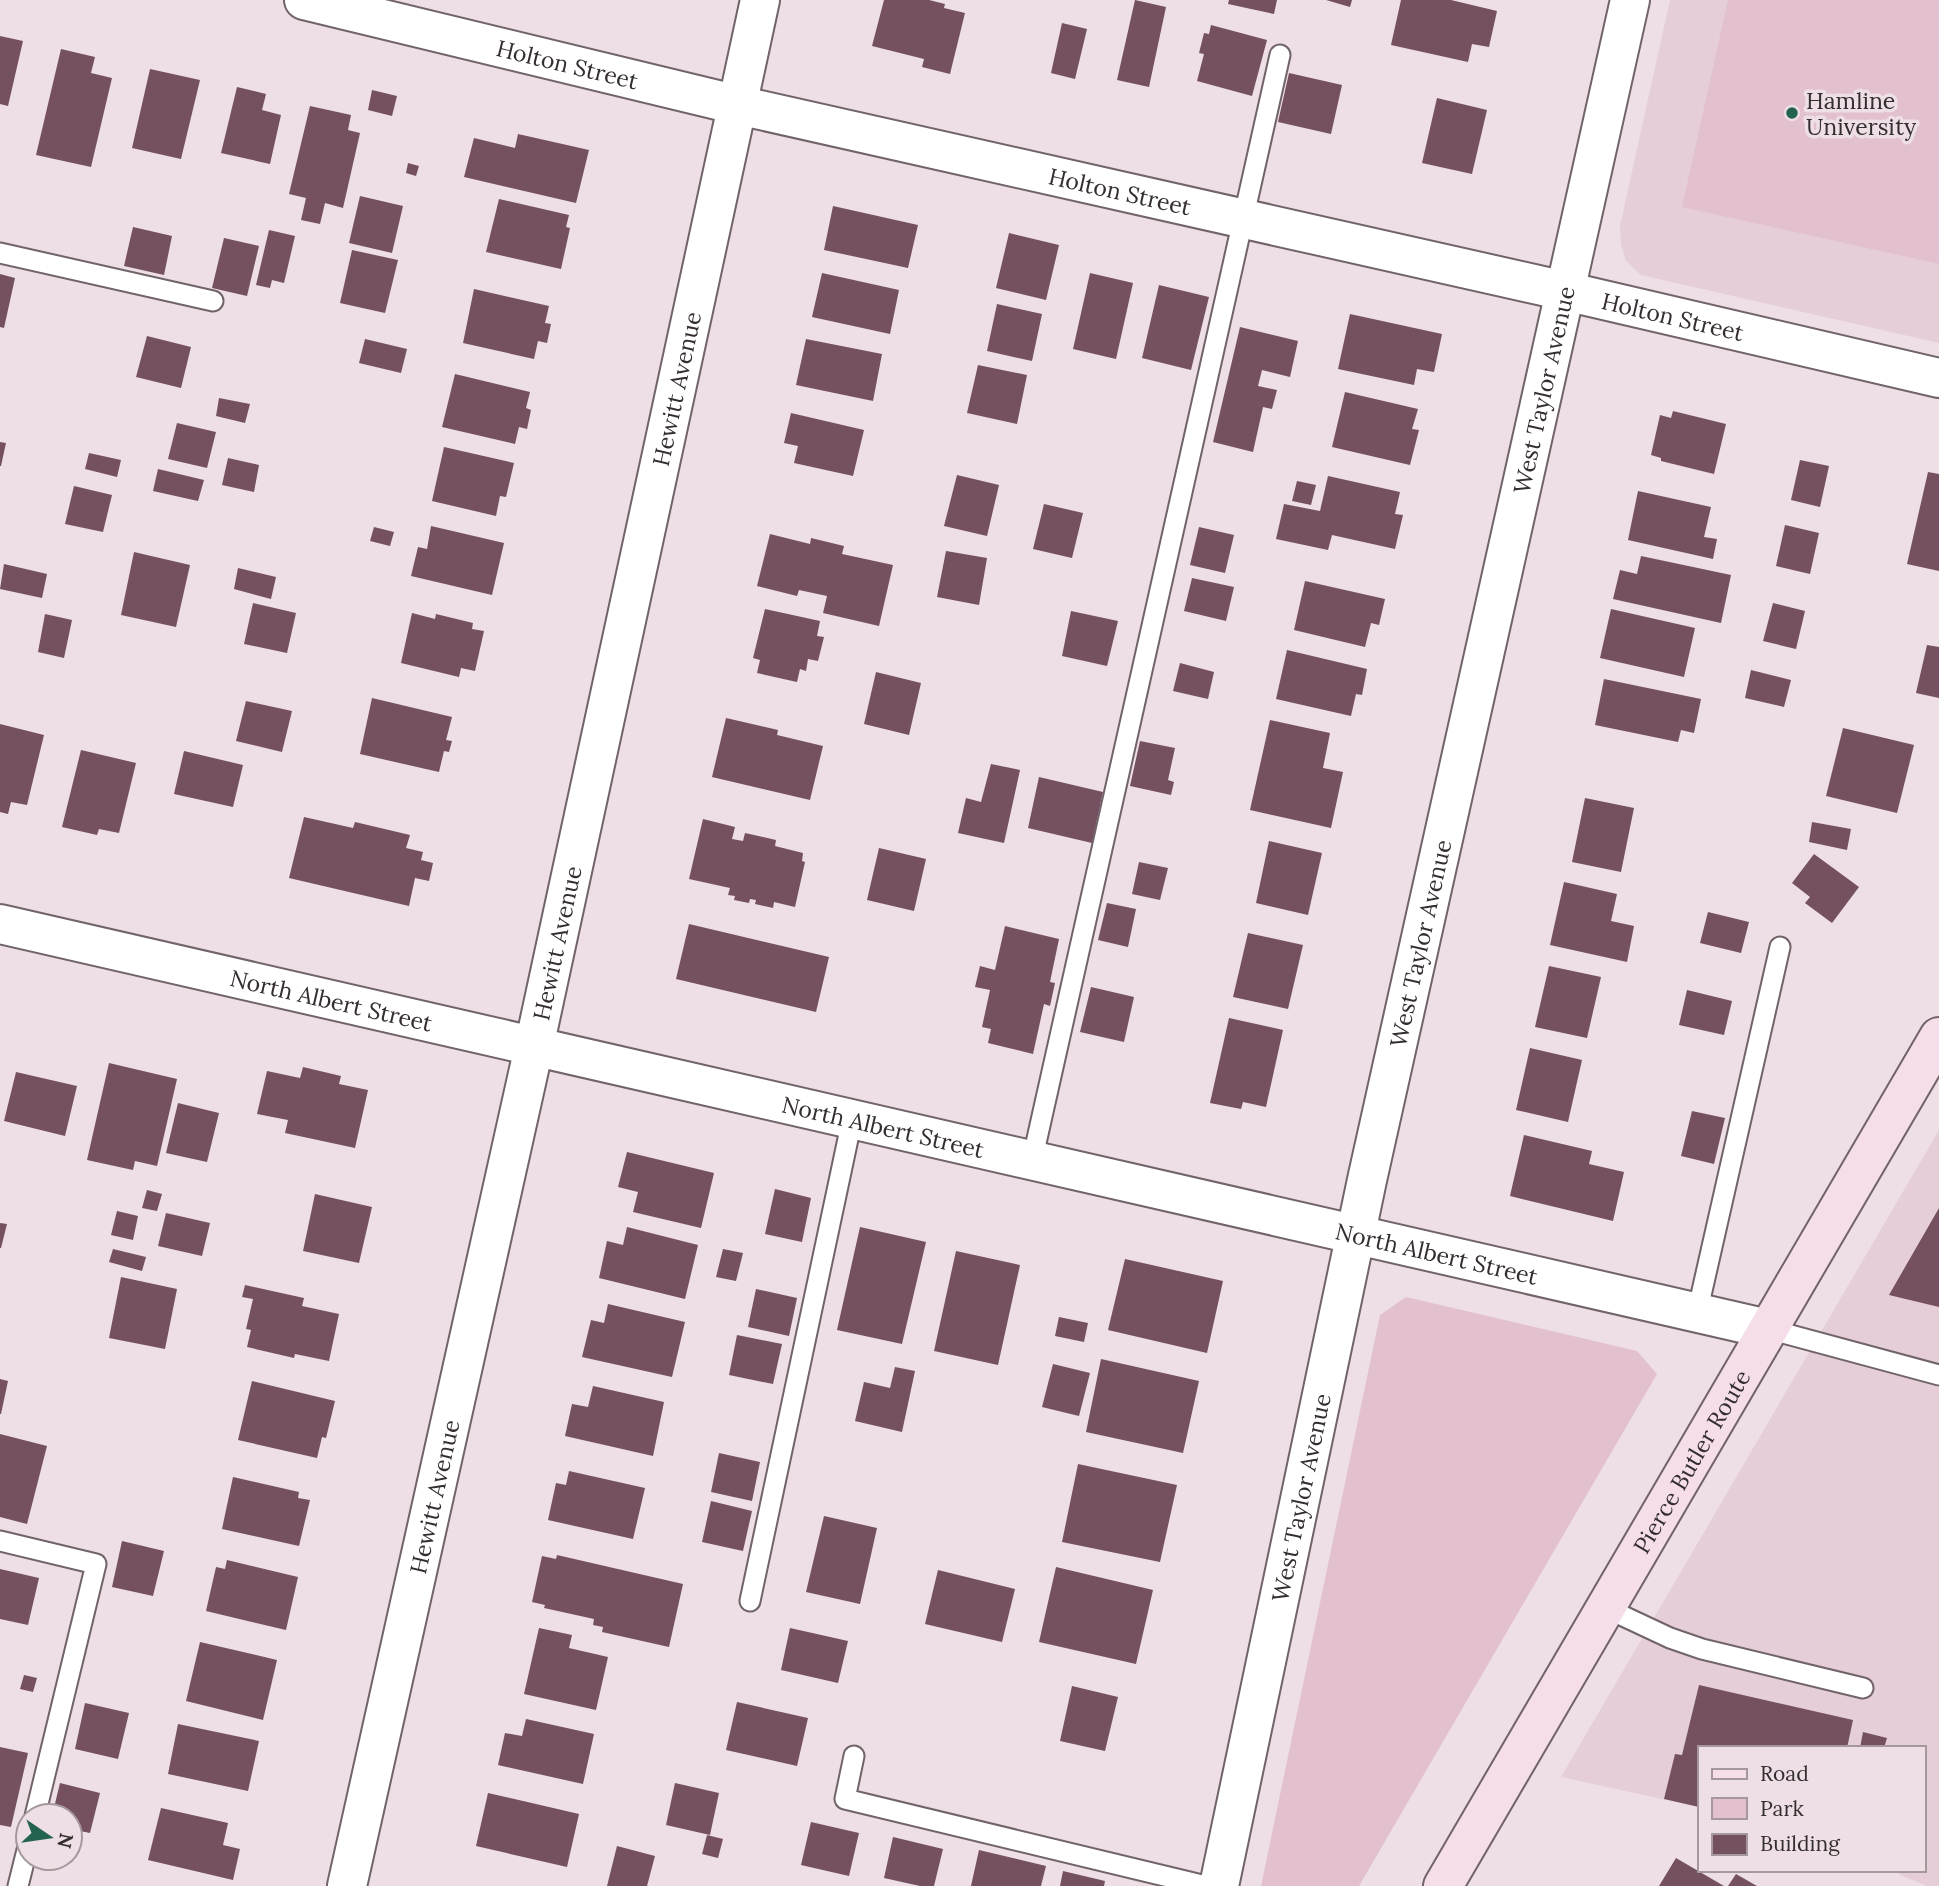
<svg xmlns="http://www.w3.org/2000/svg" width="1939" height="1886" viewBox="0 0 1939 1886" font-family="Lora,serif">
  <rect width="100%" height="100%" fill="#eedee5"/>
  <path fill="#e5ced8" d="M1670 0H1939V343L1641 275 1626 261 1621 245 1620 226Z
    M1939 1130V1886H1927L1900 1875 1897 1870H1923V1748H1699V1807L1561 1777Z"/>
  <path fill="#e2c0cf" d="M1728 0H1939V264L1682 207Z
    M1406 1297 1637 1351 1657 1374 1359 1886H1261L1380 1315Z"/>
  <path fill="#745061" d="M884 0H929L945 4 944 8 965 13 950 74 922 67 924 59 872 46Z
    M1135 0 1166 7 1149 87 1117 80Z
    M1229 0H1277L1274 14 1228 4Z
    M1326 0H1352L1350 7Z
    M1401 0H1451L1497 11 1489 47 1472 44 1468 62 1391 45Z
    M1062 23 1087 29 1075 79 1051 73Z
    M1211 25 1267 40 1252 96 1197 81 1204 54 1199 53 1204 33 1209 34Z
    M0 36 23 41 8 106 0 104Z
    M61 49 95 57 91 73 112 78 91 167 36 155Z
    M150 69 200 80 181 159 132 148Z
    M1289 73 1342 85 1331 134 1278 122Z
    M237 87 266 94 262 110 281 115 270 164 221 153Z
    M372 90 397 96 392 116 368 110Z
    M1437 98 1487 110 1472 174 1422 163Z
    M310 106 351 115 348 130 360 133 343 208 325 203 320 224 301 220 306 198 289 194Z
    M518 134 589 150 576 203 464 177 474 138 515 148Z
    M408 163 419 166 416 176 406 173Z
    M360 196 403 206 392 253 349 243Z
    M499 199 569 215 566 227 570 228 561 269 486 252Z
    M833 206 918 225 908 268 824 250Z
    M133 227 172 236 164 275 124 266Z
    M269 230 295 236 284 283 272 280 270 288 256 285Z
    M1009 233 1059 245 1046 300 996 288Z
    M224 238 259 246 247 296 212 288Z
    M352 250 398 260 385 313 340 303Z
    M822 273 899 290 890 334 812 317Z
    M1090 273 1133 283 1116 359 1073 349Z
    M0 274 15 278 4 328 0 327Z
    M1159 285 1209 297 1191 370 1142 358Z
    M474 289 549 306 545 323 551 324 547 343 538 341 534 359 463 343Z
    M997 304 1042 314 1032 361 987 351Z
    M1350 314 1442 334 1434 372 1417 369 1414 385 1338 369Z
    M1240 327 1298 341 1290 377 1262 370 1258 386 1277 390 1272 409 1263 407 1253 452 1213 442Z
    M147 336 191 347 181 388 136 377Z
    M365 339 407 349 401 373 359 363Z
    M806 339 882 354 873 401 796 385Z
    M978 365 1027 375 1017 424 967 413Z
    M455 374 530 392 526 408 531 410 527 429 519 427 515 444 442 427Z
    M1345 392 1418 409 1412 429 1419 430 1410 465 1332 447Z
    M219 398 250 404 245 423 216 416Z
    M1673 411 1726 424 1714 474 1661 461V458L1651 455 1660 415 1671 418Z
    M791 413 864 430 853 476 794 463 798 446 784 443Z
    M177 423 216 432 207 468 168 459Z
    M0 442 6 443 1 466H0Z
    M444 447 514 463 506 497 500 496 496 516 432 501Z
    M89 453 121 460 117 477 85 469Z
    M228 458 259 465 254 492 222 485Z
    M1800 460 1829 466 1820 507 1791 500Z
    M158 469 204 480 198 501 153 491Z
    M1928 472 1939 474V571L1907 564Z
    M957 475 999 485 987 536 944 526Z
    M1328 476 1400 492 1395 514 1403 515 1395 549 1332 535 1328 550 1276 539 1284 504 1320 511Z
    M1297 481 1316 485 1311 505 1292 501Z
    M74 486 112 495 103 532 65 524Z
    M1638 491 1711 507 1704 537 1717 539 1713 559 1628 540Z
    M1044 504 1083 513 1072 558 1033 549Z
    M1785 525 1819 533 1810 574 1776 566Z
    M431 526 504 543 492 595 411 576 418 547 427 549Z
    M374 527 394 532 390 546 370 541Z
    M1199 527 1234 535 1225 573 1190 565Z
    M770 534 810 544 811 538 844 546 842 554 893 565 879 626 823 613 827 596 799 590 797 596 757 586Z
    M946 551 987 558 979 605 937 597Z
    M134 552 190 565 176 627 121 615Z
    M1641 556 1731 575 1721 623 1613 599 1620 570 1637 574Z
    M4 564 47 574 42 598 0 589Z
    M238 568 276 577 271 599 234 589Z
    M1192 578 1234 587 1226 621 1184 611Z
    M1305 581 1385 599 1379 625 1371 623 1365 647 1294 630Z
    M253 603 296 613 287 653 244 644Z
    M1773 603 1805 611 1796 649 1763 641Z
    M765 609 820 621 817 636 824 637 818 661 808 659 806 671 800 669 797 682 757 673 760 660 753 658Z
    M1611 609 1695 628 1684 677 1600 658Z
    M1071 611 1118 621 1107 666 1062 656Z
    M412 613 435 619 436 614 473 623 472 629 484 631 475 671 461 668 459 677 401 663Z
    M45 614 72 620 64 658 38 652Z
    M1927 645 1939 647V698L1916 693Z
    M1287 650 1367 669 1362 695 1356 694 1351 716 1276 699Z
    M1180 663 1214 672 1208 699 1173 691Z
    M1751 670 1791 680 1784 707 1745 698Z
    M876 672 921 683 909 735 864 724Z
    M1604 679 1701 699 1694 733 1681 730 1678 742 1595 725Z
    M372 698 452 717 446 740 452 741 449 752 444 751 439 772 360 754Z
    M246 701 292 711 282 752 236 741Z
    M726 718 778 730 777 735 823 746 810 800 712 777Z
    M1270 720 1330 733 1323 768 1343 772 1331 828 1250 810Z
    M0 724 44 735 27 805 11 802 8 814 0 812Z
    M1843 728 1914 745 1897 813 1826 796Z
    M1140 741 1175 748 1168 780 1174 782 1171 795 1130 786Z
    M81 750 136 763 119 833 99 829 97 835 62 827Z
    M184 751 243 765 233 807 174 794Z
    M991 764 1020 770 1004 843 958 833 966 798 981 802Z
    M1039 777 1103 792 1092 843 1028 828Z
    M1585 798 1634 808 1621 872 1572 862Z
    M304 817 353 828 355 822 410 835 406 848 423 852 421 860 433 863 429 881 415 878 409 906 289 878Z
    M703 819 735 827 732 839 743 841 745 833 776 840 775 846 803 853 802 861 805 862 795 907 774 902 773 908 755 904 756 900 750 899 749 903 734 900 735 896 728 895 730 888 689 879Z
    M1812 822 1851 829 1847 850 1809 842Z
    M1269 841 1322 853 1308 915 1256 903Z
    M879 848 926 859 914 911 867 900Z
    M1814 854 1859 887 1832 923 1805 903 1810 897 1792 883Z
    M1139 862 1168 868 1160 900 1132 894Z
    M1564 882 1617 894 1611 921 1634 926 1627 962 1550 945Z
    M1107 903 1136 909 1128 947 1098 940Z
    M1708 912 1749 922 1741 953 1700 943Z
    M689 924 829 957 816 1012 676 979Z
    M1005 926 1059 939 1050 982 1055 983 1050 1006 1044 1004 1033 1054 988 1043 991 1029 982 1027 990 990 975 987 980 966 995 970Z
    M1248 933 1303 945 1288 1009 1233 997Z
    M1549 966 1601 977 1587 1038 1535 1027Z
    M1091 987 1134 997 1124 1042 1080 1032Z
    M1687 990 1732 1001 1724 1035 1679 1025Z
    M1229 1018 1283 1030 1266 1107 1243 1102 1241 1109 1210 1103Z
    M1530 1048 1582 1060 1568 1122 1516 1110Z
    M109 1063 177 1079 157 1166 135 1161 133 1170 87 1160Z
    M303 1067 341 1076 339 1084 368 1090 355 1148 285 1133 288 1120 257 1114 267 1071 300 1078Z
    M16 1072 77 1086 65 1136 4 1121Z
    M178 1103 219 1113 207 1162 166 1153Z
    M1692 1111 1725 1118 1714 1164 1681 1156Z
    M1524 1135 1592 1151 1589 1164 1624 1172 1613 1221 1510 1196Z
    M627 1152 714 1173 701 1228 633 1212 638 1192 618 1187Z
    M775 1189 811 1198 802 1242 765 1234Z
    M147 1190 162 1194 157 1211 142 1208Z
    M315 1194 372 1207 359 1263 303 1251Z
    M1939 1208V1307L1889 1295Z
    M117 1211 138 1216 133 1240 111 1235Z
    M166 1213 210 1223 202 1256 158 1246Z
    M0 1223 7 1224 1 1248H0Z
    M627 1227 698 1245 685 1299 599 1278 607 1241 623 1245Z
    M860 1227 926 1242 902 1344 837 1330Z
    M113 1249 146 1257 142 1271 109 1262Z
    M723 1249 743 1253 736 1281 716 1277Z
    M956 1251 1020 1265 998 1365 934 1351Z
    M1125 1259 1223 1281 1207 1353 1108 1330Z
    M121 1277 177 1289 165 1349 109 1338Z
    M245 1285 304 1298 302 1306 339 1314 329 1361 295 1354 294 1358 247 1347 251 1330 246 1329 253 1299 242 1297Z
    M756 1289 797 1298 789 1336 748 1327Z
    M608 1304 685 1322 672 1377 582 1357 591 1320 604 1323Z
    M1059 1317 1088 1323 1084 1342 1055 1336Z
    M737 1335 782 1344 773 1384 729 1375Z
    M1101 1359 1199 1381 1183 1453 1086 1432Z
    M1053 1364 1090 1373 1079 1416 1042 1407Z
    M895 1367 915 1371 902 1432 855 1421 864 1382 890 1388Z
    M0 1379 8 1381 1 1414H0Z
    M252 1381 335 1401 326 1438 322 1437 317 1458 238 1440Z
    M593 1386 664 1402 653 1456 565 1436 572 1404 588 1407Z
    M0 1434 47 1446 27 1524 0 1517Z
    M719 1453 760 1462 752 1501 711 1492Z
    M1078 1464 1177 1485 1160 1562 1062 1542Z
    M569 1471 645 1488 633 1539 548 1520 556 1483 566 1485Z
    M233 1477 299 1492 298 1498 310 1500 299 1546 222 1529Z
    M711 1501 752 1511 743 1551 702 1542Z
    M824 1516 877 1528 860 1604 806 1592Z
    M122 1541 164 1551 153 1596 112 1587Z
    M557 1555 683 1584 669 1647 602 1632 603 1627 593 1625 594 1619 544 1608 545 1605 532 1602 542 1556 556 1559Z
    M227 1560 298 1577 286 1630 206 1611 216 1567 225 1569Z
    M1056 1567 1153 1590 1136 1664 1039 1642Z
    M0 1569 39 1578 28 1625 0 1619Z
    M938 1570 1015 1589 1002 1642 925 1624Z
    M539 1628 572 1635 569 1648 608 1657 596 1710 524 1694Z
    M790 1628 848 1641 838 1683 781 1670Z
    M200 1642 277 1660 263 1720 186 1701Z
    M24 1675 37 1678 33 1692 20 1689Z
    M1699 1685 1853 1720 1847 1748H1699V1807L1664 1799 1675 1754 1682 1755Z
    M1072 1686 1118 1697 1105 1751 1060 1741Z
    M737 1702 808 1718 797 1766 726 1750Z
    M85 1703 129 1713 118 1759 75 1749Z
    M526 1719 594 1734 583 1784 498 1765 505 1733 522 1736Z
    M178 1724 259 1741 248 1791 168 1774Z
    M1863 1732 1887 1738 1884 1748H1860Z
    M0 1747 28 1753 11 1827 0 1825Z
    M60 1783 100 1793 90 1833 70 1829V1816H52Z
    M675 1783 719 1793 710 1835 666 1825Z
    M488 1793 579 1814 567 1867 476 1846Z
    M161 1808 228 1823 223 1845 240 1849 233 1880 148 1860Z
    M811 1822 859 1833 849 1876 801 1865Z
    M707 1835 723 1839 718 1858 702 1854Z
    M893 1837 943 1849 934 1886H920L884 1878Z
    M617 1846 655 1856 647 1886H607Z
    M979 1850 1046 1866 1041 1886H971Z
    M1676 1858 1724 1886H1659Z
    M1063 1871 1105 1881 1104 1886H1060Z
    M1736 1874 1757 1886H1728Z"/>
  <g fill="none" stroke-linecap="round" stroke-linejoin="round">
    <defs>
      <path id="lane" d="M0 253 213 301
        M1032 1161 1280 55
        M1697 1313 1780 947
        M1768 1329 1939 1375
        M0 1541 96 1564 35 1816
        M750 1601 852 1120
        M1606 1608 1670 1638 1702 1649 1863 1688
        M854 1756 845 1799 1206 1886
        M18 1886 28 1846"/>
      <g id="street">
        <path id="s1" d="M304 0 738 105 1565 291 1939 378"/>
        <path id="s2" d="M0 924 1768 1329"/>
        <path id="s3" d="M347 1886 534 1047 760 0"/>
        <path id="s4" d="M1219 1886 1367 1180 1630 0"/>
      </g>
      <g id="secondary">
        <path id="s5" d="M1443 1886 1939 1037"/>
      </g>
    </defs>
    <use href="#lane" stroke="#706369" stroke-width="23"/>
    <use href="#street" stroke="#706369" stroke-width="42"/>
    <use href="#secondary" stroke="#706369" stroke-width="42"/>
    <use href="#lane" stroke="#fff" stroke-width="19"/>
    <use href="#street" stroke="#fff" stroke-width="38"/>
    <use href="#secondary" stroke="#f5dde9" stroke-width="38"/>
  </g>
  <circle fill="#24634f" stroke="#eedee5" stroke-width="2.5" cx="1792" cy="113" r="7"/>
  <g text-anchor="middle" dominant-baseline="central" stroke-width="7" stroke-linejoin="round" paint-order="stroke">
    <g font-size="23" fill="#342e30" stroke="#eedee5">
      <text stroke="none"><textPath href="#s1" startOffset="271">Holton Street</textPath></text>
      <text stroke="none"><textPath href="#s1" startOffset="838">Holton Street</textPath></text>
      <text stroke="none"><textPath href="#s1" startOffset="1405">Holton Street</textPath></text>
      <text stroke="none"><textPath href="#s3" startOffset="1533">Hewitt Avenue</textPath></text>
      <text stroke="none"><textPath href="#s4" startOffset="1531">West Taylor Avenue</textPath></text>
      <text stroke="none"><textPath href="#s4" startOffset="964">West Taylor Avenue</textPath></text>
      <text stroke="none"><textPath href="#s3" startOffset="966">Hewitt Avenue</textPath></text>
      <text stroke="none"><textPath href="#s2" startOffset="340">North Albert Street</textPath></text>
      <text stroke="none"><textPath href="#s2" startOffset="906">North Albert Street</textPath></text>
      <text stroke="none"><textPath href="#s2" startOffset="1474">North Albert Street</textPath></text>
      <text stroke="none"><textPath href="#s5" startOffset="492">Pierce Butler Route</textPath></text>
      <text stroke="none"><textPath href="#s4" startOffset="397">West Taylor Avenue</textPath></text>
      <text stroke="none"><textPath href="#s3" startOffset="399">Hewitt Avenue</textPath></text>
    </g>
    <g font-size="23" fill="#342e30" stroke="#eedee5" text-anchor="start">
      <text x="1806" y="100">Hamline<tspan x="1806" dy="26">University</tspan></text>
    </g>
  </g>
  <rect x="1698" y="1746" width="228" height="126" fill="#eedee5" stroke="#a4989d" stroke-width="2"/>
  <rect x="1712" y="1769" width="35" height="10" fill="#f5dde9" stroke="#a4989d" stroke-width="2"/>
  <text x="1760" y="1781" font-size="21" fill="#342e30">Road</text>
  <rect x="1712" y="1798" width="35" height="21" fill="#e2c0cf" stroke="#a4989d" stroke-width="2"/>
  <text x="1760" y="1816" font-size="21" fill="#342e30">Park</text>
  <rect x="1712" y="1834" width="35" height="21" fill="#745061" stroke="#a4989d" stroke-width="2"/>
  <text x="1760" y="1851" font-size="21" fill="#342e30">Building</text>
  <g transform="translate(49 1837) rotate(103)"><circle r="33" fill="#eedee5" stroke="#a4989d" stroke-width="2"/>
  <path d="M0-5L12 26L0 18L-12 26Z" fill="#24634f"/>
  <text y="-10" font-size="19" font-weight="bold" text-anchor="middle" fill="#342e30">N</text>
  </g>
</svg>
